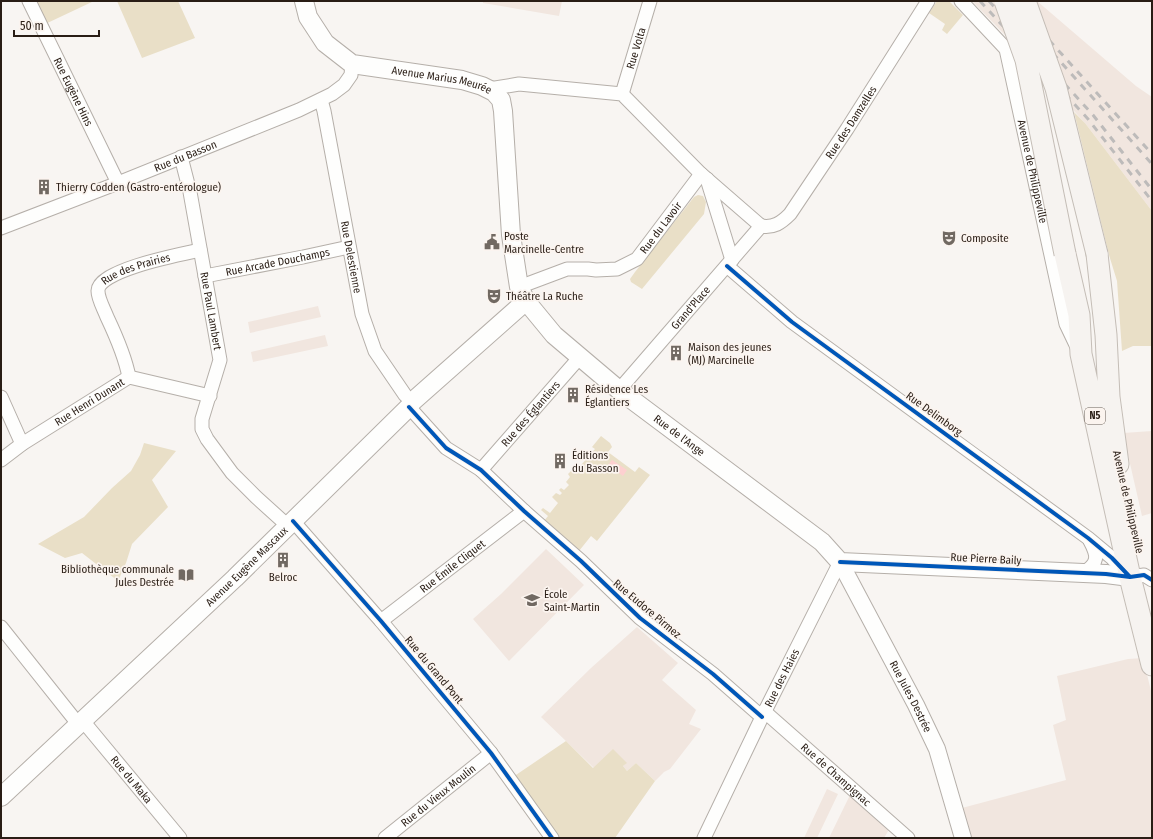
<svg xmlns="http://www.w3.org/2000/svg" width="1153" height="839" viewBox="0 0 1153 839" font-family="'Fira Sans Condensed',sans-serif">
  <rect width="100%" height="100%" fill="#f8f5f2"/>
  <path fill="#f1e6df" d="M483 1H562L559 16 483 3Z
    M972 1H1037L1136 86 1152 97V211L1085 123 1004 34Z
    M318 306 321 317 250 333 248 322Z
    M325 335 328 346 253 362 251 352Z
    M1152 431V513L1142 516 1123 433Z
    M546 549 584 585 509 661 473 619 501 594Z
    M637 627 678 663 662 680 696 710 689 724 701 729 670 769 664 772 655 781 636 763 627 771 623 766 626 763 594 768 541 717 591 668Z
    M1143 658 1152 695V838H971L962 808 1066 780 1053 725 1066 720 1057 676 1128 659Z
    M827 789 838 794 817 838H804Z
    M850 795 890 828 884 838H829Z"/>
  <path fill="#e9dfc7" d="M29 1H94L41 26Z
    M117 1H178L195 38 142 58Z
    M937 1H949L963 15 947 34 942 30 945 24 929 13Z
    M1074 112 1085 123 1152 211V346H1133L1122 351 1117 281 1109 255Z
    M698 195 703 196 706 202 704 214 642 289 631 282 630 279 635 272 694 197Z
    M601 436 610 443 612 447 608 452 635 472 639 467 650 475 597 541 591 536 579 551 544 521 548 516 541 510 543 508 550 513 558 503 552 497 556 493 560 495 562 493 559 490 561 488 564 490 569 485 566 482 570 477 568 474 571 471 574 473 595 449 592 447Z
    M144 443 176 451 152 480 168 507 132 544 126 563 118 581 82 553 65 558 38 544 84 517 112 488 131 471 140 455Z
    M566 741 593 768 613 749 627 763 623 766 627 771 636 763 655 781 615 838H552L510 779Z"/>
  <path fill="#fdd0d0" d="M612 460 627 470 623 476 608 465Z"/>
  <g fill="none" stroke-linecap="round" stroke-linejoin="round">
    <defs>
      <g id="minor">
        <path id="s1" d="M29 1 118 183"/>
        <path id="s2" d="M961 1 1006 49 1066 324 1077 347"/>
        <path d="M489 89 519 84 622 94 701 174 761 226"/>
        <path id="s3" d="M622 94 650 1"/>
        <path id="s4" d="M321 100 324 111 362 314 375 351 405 395 412 402"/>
        <path id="s5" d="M181 157 190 192 220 360 202 419V429L207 439 232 473 256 497 288 526"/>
        <path d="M707 179 732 260"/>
        <path id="s6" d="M761 226C774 228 781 223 790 214L847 129 928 1"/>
        <path id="s7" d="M1 228 118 183 299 110 332 94 344 85 351 75 352 64"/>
        <path d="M727 266 792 322 1088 538 1112 558 1130 577 1144 575 1152 580"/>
        <path id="s8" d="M205 276 303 257 349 247"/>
        <path id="s9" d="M519 287 567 269H588L596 270 617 269 637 259 701 174"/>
        <path id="s10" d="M129 377C125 356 116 336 107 317 104 309 98 299 98 291 97 270 182 254 200 250"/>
        <path id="s11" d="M619 390 761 226"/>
        <path d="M1 397 22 444"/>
        <path d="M409 407 446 448 481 470 524 511 581 561 640 618 713 674 762 717"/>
        <path id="s12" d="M1 460 22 444 129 377 210 396"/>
        <path id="s13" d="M481 470 580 357"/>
        <path d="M293 521 381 621 491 753 552 838"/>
        <path d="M1083 573C1099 563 1098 556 1090 541"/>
        <path id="s14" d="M381 621 524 511"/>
        <path d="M1 627 79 725"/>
        <path id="s15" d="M764 711 908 838"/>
        <path id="s16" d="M83 721 180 838"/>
        <path id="s17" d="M385 838 491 753"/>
        <path id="s18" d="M704 838 762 717 840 562"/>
      </g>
      <g id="tertiary">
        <path id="s19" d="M840 562 916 705 937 749 963 838"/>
      </g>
      <g id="secondary">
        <path id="s20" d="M304 1 308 17 325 43 352 64 462 80 482 86 494 92 501 100 503 111 511 235 519 287 526 301 554 335 619 390 822 542 840 562 1106 574 1130 577"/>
        <path id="s21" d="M1 797 235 578 409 407 412 402 526 301"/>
      </g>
      <path id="primary" d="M1065 254 1079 315 1081 354 1130 577 1152 665
        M1097 254 1106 335 1109 397 1118 464"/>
    </defs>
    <use href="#minor" stroke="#b5afa9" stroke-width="15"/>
    <use href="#tertiary" stroke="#b5afa9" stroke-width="18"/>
    <use href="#secondary" stroke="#b5afa9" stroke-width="20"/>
    <use href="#primary" stroke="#c4bdb6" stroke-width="23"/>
    <use href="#minor" stroke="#fefefd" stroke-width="13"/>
    <use href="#tertiary" stroke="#fefefd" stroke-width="16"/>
    <use href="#secondary" stroke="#fefefd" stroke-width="18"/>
    <use href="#primary" stroke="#f6f3f0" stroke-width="21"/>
    <path stroke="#bdbbba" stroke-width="3" stroke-dasharray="7 7" stroke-linecap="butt" d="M980 1 1088 119 1152 201
      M989 1 1093 115 1152 190
      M1006 1 1152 164
      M1014 1 1033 22
      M1049 40 1152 154"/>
    <defs>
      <path id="primary-bridge" d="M1005 1 1026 60 1065 254
        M1025 1 1056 88 1097 254"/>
    </defs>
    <use href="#primary-bridge" stroke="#c4bdb6" stroke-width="23" stroke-linecap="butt"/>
    <use href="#primary-bridge" stroke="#f6f3f0" stroke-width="21"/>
    <defs>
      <path id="cycleway" d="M727 266 792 322 1088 538 1112 558 1130 577
        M409 407 446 448 481 470 524 511 581 561 640 618 713 674 762 717
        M293 521 381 621 491 753 552 838
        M840 562 1106 574 1130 577 1144 575 1152 580"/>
    </defs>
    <use href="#cycleway" stroke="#fbf4ef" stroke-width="6"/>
    <use href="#cycleway" stroke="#0057b8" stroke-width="4"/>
  </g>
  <defs>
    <symbol id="building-bare" viewBox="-9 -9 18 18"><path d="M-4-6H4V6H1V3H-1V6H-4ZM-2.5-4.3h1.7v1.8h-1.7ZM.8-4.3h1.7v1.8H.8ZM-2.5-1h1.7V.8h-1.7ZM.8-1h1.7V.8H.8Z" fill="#716962" stroke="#fbf4ef" stroke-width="2.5" paint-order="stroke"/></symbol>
    <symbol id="theatre-bare" viewBox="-9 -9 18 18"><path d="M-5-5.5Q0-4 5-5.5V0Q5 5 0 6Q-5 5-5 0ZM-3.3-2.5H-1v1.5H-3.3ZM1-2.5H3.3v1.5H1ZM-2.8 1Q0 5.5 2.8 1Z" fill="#716962" stroke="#fbf4ef" stroke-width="2.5" paint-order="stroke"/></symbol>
    <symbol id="civic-bare" viewBox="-9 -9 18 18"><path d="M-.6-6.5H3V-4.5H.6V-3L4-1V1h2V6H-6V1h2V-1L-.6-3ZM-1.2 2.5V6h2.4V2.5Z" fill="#716962" stroke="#fbf4ef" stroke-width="2.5" paint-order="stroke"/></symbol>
    <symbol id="library-bare" viewBox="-9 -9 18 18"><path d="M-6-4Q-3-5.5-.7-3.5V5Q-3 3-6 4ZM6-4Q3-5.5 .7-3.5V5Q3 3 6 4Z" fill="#716962" stroke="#fbf4ef" stroke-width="2.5" paint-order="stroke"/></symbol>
    <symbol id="school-bare" viewBox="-9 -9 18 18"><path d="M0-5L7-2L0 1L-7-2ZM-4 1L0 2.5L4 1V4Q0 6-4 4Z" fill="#716962" stroke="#fbf4ef" stroke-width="2.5" paint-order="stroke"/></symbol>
  </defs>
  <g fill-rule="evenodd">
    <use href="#building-bare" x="33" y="176" width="22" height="22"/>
    <use href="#theatre-bare" x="938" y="227" width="22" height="22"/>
    <use href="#civic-bare" x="481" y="231" width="22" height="22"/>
    <use href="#theatre-bare" x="483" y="285" width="22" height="22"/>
    <use href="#building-bare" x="665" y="342" width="22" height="22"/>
    <use href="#building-bare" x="562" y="384" width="22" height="22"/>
    <use href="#building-bare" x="549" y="450" width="22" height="22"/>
    <use href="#building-bare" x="272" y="549" width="22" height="22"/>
    <use href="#library-bare" x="175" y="564" width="22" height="22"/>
    <use href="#school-bare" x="521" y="589" width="22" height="22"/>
  </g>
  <g text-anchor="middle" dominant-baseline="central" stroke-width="3.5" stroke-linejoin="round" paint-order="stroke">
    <rect fill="#fbf4ef" stroke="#685e56" stroke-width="1" x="1085" y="408" width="20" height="16" rx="3"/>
    <g font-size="10" font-weight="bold" fill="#291d15">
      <text x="1095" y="416">N5</text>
    </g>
    <g font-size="11" fill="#291d15" stroke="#fbf4ef">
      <text stroke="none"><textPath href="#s3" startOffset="48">Rue Volta</textPath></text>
      <text stroke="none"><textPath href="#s20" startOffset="173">Avenue Marius Meurée</textPath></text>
      <text stroke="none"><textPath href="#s1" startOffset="101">Rue Eugène Hins</textPath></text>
      <text stroke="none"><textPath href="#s6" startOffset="143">Rue des Damzelles</textPath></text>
      <text stroke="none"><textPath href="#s7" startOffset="198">Rue du Basson</textPath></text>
      <text stroke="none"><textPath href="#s2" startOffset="191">Avenue de Philippeville</textPath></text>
      <text stroke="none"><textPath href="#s9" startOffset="163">Rue du Lavoir</textPath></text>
      <text stroke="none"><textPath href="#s4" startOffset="160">Rue Delestienne</textPath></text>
      <text stroke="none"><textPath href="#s8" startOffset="74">Rue Arcade Douchamps</textPath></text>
      <text stroke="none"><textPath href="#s10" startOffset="138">Rue des Prairies</textPath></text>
      <text stroke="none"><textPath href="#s11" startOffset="109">Grand'Place</textPath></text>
      <text stroke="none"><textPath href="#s5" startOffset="157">Rue Paul Lambert</textPath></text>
      <text stroke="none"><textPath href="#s12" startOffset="106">Rue Henri Dunant</textPath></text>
      <text stroke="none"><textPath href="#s13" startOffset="75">Rue des Églantiers</textPath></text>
      <text transform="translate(934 414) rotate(36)">Rue Delimborg</text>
      <text stroke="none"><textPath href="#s20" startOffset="646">Rue de l'Ange</textPath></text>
      <text transform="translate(1128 502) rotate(77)">Avenue de Philippeville</text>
      <text transform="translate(986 559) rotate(3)">Rue Pierre Baily</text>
      <text stroke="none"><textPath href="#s21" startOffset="337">Avenue Eugène Mascaux</textPath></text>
      <text stroke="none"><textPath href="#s14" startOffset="90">Rue Émile Cliquet</textPath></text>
      <text transform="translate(647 609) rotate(40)">Rue Eudore Pirmez</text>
      <text transform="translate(434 670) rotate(50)">Rue du Grand Pont</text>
      <text stroke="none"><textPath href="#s18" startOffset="178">Rue des Haies</textPath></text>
      <text stroke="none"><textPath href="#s19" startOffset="152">Rue Jules Destrée</textPath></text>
      <text stroke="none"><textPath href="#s15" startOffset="96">Rue de Champignac</textPath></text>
      <text stroke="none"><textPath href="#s16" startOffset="76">Rue du Maka</textPath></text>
      <text stroke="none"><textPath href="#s17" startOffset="68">Rue du Vieux Moulin</textPath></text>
    </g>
    <g font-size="11" fill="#291d15" stroke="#fbf4ef" text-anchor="start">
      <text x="56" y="187">Thierry Codden (Gastro-entérologue)</text>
      <text x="504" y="236">Poste<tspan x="504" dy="13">Marcinelle-Centre</tspan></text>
      <text x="961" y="238">Composite</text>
      <text x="506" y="296">Théâtre La Ruche</text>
      <text x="688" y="347">Maison des jeunes<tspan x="688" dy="13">(MJ) Marcinelle</tspan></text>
      <text x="585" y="389">Résidence Les<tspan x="585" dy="13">Églantiers</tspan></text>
      <text x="572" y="455">Éditions<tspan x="572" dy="13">du Basson</tspan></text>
      <text x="174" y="569" text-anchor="end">Bibliothèque communale<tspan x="174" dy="13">Jules Destrée</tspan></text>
      <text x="283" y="577" text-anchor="middle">Belroc</text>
      <text x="544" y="594">École<tspan x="544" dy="13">Saint-Martin</tspan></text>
    </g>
  </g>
  <rect width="1153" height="839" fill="none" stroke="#291d15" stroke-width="4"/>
  <path d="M14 30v6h85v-6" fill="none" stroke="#291d15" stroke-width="2"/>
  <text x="20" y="30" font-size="12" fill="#291d15" stroke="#fbf4ef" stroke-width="3" paint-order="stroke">50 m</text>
</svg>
